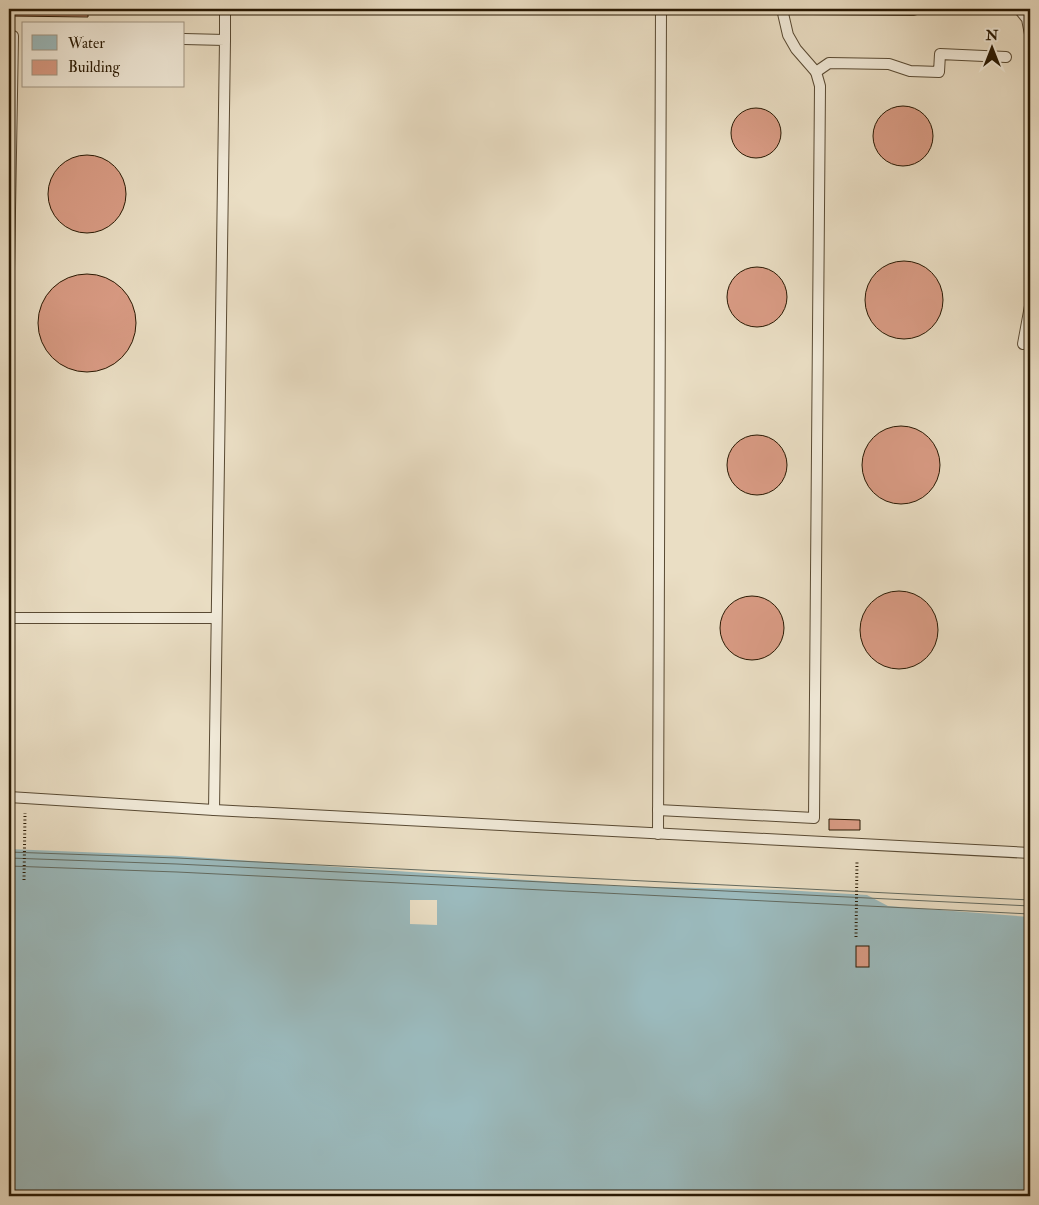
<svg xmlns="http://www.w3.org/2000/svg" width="1039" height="1205" viewBox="0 0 1039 1205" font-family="'IM FELL Double Pica',serif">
  <rect width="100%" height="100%" fill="#eadec4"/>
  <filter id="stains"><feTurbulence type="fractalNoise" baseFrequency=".004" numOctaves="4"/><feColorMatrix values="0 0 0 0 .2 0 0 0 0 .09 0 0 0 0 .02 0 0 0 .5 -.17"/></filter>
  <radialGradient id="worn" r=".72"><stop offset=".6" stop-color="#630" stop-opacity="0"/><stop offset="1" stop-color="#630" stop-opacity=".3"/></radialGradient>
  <path fill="#9bbabd" stroke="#6d7a73" d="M9 847 1030 895V1196H9Z"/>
  <g fill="#eadec4">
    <path d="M9 845 177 850 1030 893V917L888 906 867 895 784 890 614 886 179 856 9 849Z"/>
    <path d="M410 900H437V925L410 924Z"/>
  </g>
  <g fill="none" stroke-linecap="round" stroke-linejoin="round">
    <g stroke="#626a60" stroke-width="1">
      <path d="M9 852 177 858 1030 900"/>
      <path d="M9 858 177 864 1030 906"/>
      <path d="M9 866 177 872 1030 914"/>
    </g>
  </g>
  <g fill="#d99b84" stroke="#291903">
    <path d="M9 9H88V17L9 16Z"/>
    <circle cx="903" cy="136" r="30"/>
    <circle cx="756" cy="133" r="25"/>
    <circle cx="87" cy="194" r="39"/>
    <circle cx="904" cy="300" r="39"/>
    <circle cx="757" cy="297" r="30"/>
    <circle cx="87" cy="323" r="49"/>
    <circle cx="901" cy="465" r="39"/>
    <circle cx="757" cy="465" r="30"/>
    <circle cx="899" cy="630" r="39"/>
    <circle cx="752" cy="628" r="32"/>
    <path d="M829 819 860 820V830H829Z"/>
    <rect x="856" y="946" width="13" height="21"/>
  </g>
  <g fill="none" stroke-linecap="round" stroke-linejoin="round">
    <defs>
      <g id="service">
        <path d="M225 9V40"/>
        <path d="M782 9 788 35 796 49 816 72"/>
        <path d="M811 9 913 10 916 9"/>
        <path d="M1019 9 1027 19 1030 34"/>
        <path d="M184 39 225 40 214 810"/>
        <path d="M9 269 13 36"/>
        <path d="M1023 344 1030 306"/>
        <path d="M9 618H216"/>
        <path d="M9 797 214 810 1030 853"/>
        <path d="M658 810 814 818 820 86 816 72 829 63 889 64 910 71 939 72 940 54 1006 57"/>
        <path d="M658 834 661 9"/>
      </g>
    </defs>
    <use href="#service" stroke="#594a33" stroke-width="12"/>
    <g stroke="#291903" stroke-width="3" stroke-dasharray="1 2.5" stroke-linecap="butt">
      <path d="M24 880 25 813"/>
      <path d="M856 937 857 860"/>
    </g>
    <use href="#service" stroke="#f1ead9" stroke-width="10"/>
  </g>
  <rect width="1039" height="1205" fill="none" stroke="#eadec4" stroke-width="30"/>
  <rect x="10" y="10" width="1019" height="1185" fill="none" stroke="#291903" stroke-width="2.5"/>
  <rect x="15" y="15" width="1009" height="1175" fill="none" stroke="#291903"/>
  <rect x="22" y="22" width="162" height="65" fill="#f1ead9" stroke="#a19683"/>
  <rect x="32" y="35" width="25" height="15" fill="#9bbabd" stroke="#a19683"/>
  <text x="68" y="48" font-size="15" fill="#291903">Water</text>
  <rect x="32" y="60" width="25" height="15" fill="#d99b84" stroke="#a19683"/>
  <text x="68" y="72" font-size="15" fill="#291903">Building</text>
  <g transform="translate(992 48)" stroke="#f1ead9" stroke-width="4" paint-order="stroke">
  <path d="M0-4L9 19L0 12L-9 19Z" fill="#291903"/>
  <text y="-8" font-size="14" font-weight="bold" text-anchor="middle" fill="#291903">N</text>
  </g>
  <rect width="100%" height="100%" filter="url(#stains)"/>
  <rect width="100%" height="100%" fill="url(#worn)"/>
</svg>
